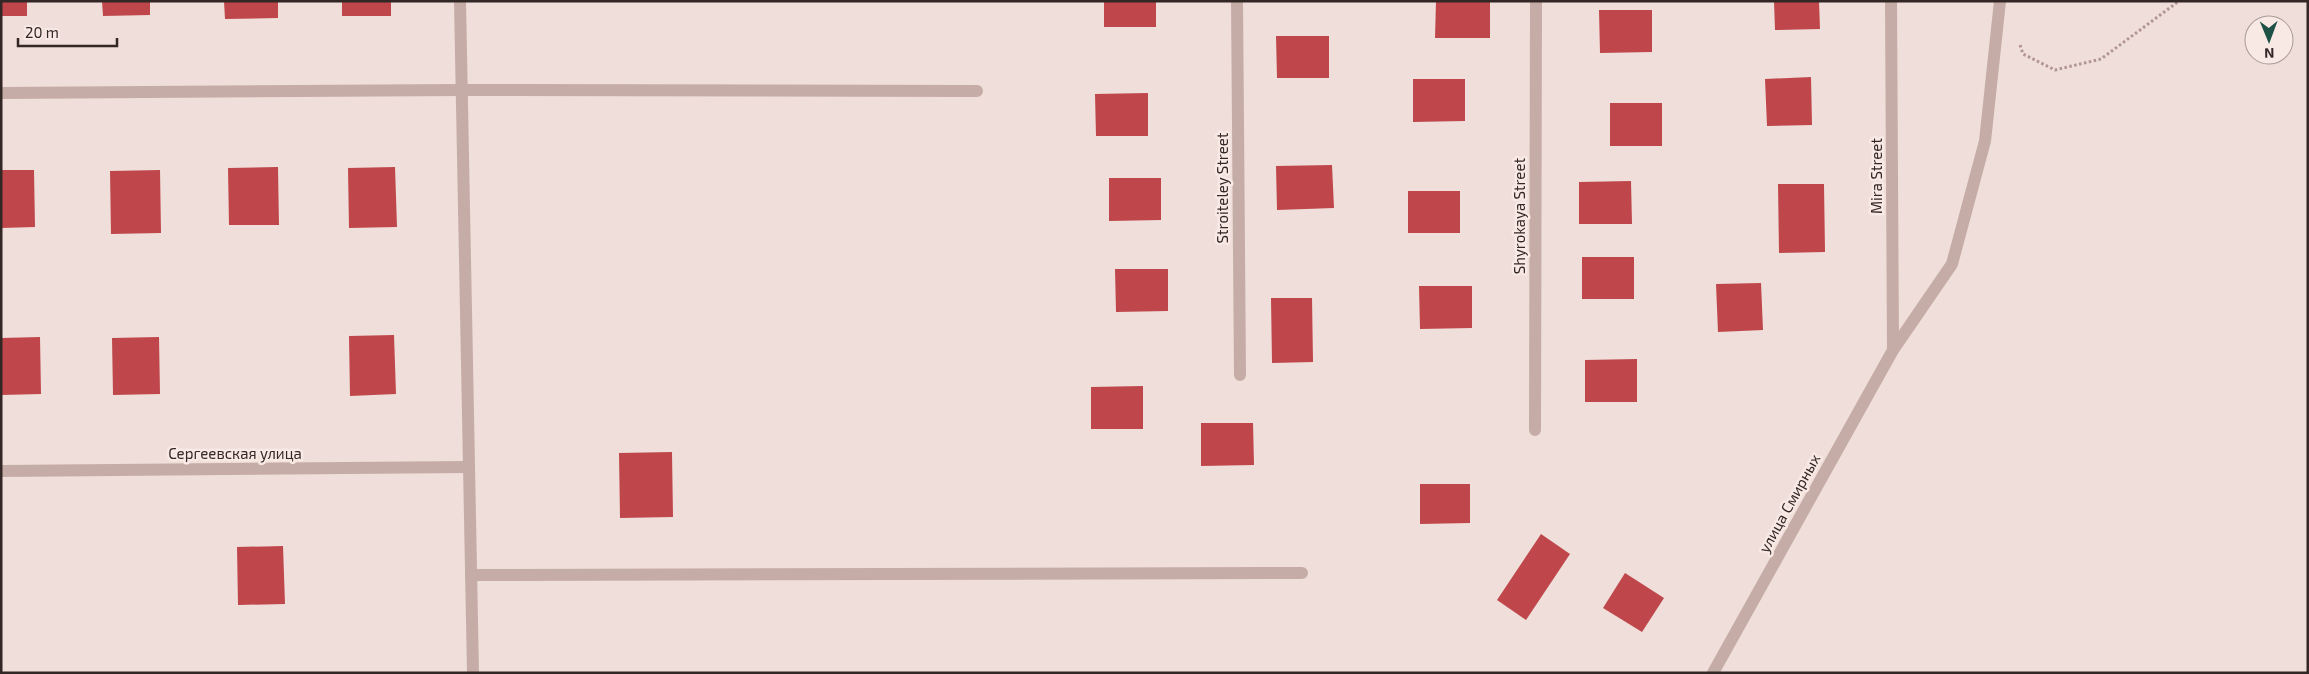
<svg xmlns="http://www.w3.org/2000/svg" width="2309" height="674" viewBox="0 0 2309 674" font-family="'Exo 2',sans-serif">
  <rect width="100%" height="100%" fill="#efded9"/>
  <g fill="#bf474b">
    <rect x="1" y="1" width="26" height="15"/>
    <path d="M102 1H150V15L103 16Z"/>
    <path d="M224 1H278V18L225 19Z"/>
    <rect x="342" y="1" width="49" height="15"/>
    <rect x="1104" y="1" width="52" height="26"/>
    <path d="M1436 1H1490V38H1435Z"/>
    <path d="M1774 1H1819L1820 29 1775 30Z"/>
    <path d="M1599 10H1652V52L1600 53Z"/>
    <path d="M1276 36H1329V78H1277Z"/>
    <path d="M1811 77 1812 125 1767 126 1765 79Z"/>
    <path d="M1413 79H1465V121L1413 122Z"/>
    <path d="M1148 93V136H1096L1095 94Z"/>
    <rect x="1610" y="103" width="52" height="43"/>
    <path d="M1332 165 1334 208 1277 210 1276 166Z"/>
    <path d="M278 167 279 225H229L228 168Z"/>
    <path d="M395 167 397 227 349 228 348 168Z"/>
    <path d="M1 170H34L35 227 1 228Z"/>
    <path d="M160 170 161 233 111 234 110 171Z"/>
    <path d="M1109 178H1161V220L1109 221Z"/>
    <path d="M1631 181 1632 224H1579V182Z"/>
    <path d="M1778 184H1824L1825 252 1779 253Z"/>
    <rect x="1408" y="191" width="52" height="42"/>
    <rect x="1582" y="257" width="52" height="42"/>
    <path d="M1115 269H1168V311L1116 312Z"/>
    <path d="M1761 283 1763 330 1718 332 1716 284Z"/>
    <path d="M1419 286H1472V328L1420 329Z"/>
    <path d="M1271 298H1312L1313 362 1272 363Z"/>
    <path d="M394 335 396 394 350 396 349 336Z"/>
    <path d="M40 337 41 394 1 395V338Z"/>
    <path d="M159 337 160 394 113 395 112 338Z"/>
    <path d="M1637 359V402H1585V360Z"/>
    <path d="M1143 386V429H1091V387Z"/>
    <path d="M1201 423H1253L1254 465 1201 466Z"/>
    <path d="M672 452 673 517 620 518 619 453Z"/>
    <path d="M1420 484H1470V523L1420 524Z"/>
    <path d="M1541 534 1570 554 1526 620 1497 600Z"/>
    <path d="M283 546 285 604 238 605 237 547Z"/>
    <path d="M1625 573 1664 598 1642 632 1603 608Z"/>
  </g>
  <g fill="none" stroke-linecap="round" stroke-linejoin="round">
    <path stroke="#b29590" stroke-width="3" stroke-dasharray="2.5 2.5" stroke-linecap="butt" d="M2020 45 2023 54 2055 70 2101 59 2179 1"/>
    <path stroke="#c6aca6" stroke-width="12" d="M1893 350 1952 264 1985 141 2000 1"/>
    <g stroke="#c6aca6" stroke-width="12">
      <path d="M460 1 473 673"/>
      <path d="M1237 1 1240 375"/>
      <path d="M1 93 461 90 977 91"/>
      <path d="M1535 430 1536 1"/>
      <path d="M1 471 469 467"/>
      <path d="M471 575 1302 573"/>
      <path d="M1713 673 1893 350 1891 1"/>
    </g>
  </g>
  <g text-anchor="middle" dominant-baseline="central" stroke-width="5" stroke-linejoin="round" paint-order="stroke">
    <g font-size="15" fill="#332726" stroke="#f8e9e4">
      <text transform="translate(1876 176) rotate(-90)">Mira Street</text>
      <text transform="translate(1222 188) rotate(-90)">Stroiteley Street</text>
      <text transform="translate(1519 216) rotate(-90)">Shyrokaya Street</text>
      <text x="235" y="453">Сергеевская улица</text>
      <text transform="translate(1789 503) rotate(-61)">улица Смирных</text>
    </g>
  </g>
  <rect width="2309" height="674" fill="none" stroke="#332726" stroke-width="5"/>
  <g transform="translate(2269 40) rotate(179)"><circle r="24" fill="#f8e9e4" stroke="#a99b98"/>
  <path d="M0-4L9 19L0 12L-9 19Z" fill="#1e5247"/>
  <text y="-8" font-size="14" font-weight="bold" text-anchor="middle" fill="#332726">N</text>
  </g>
  <path d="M18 38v8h99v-8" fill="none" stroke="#332726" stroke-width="2.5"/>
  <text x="25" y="38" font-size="15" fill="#332726" stroke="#f8e9e4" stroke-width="4" paint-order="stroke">20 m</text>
</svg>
